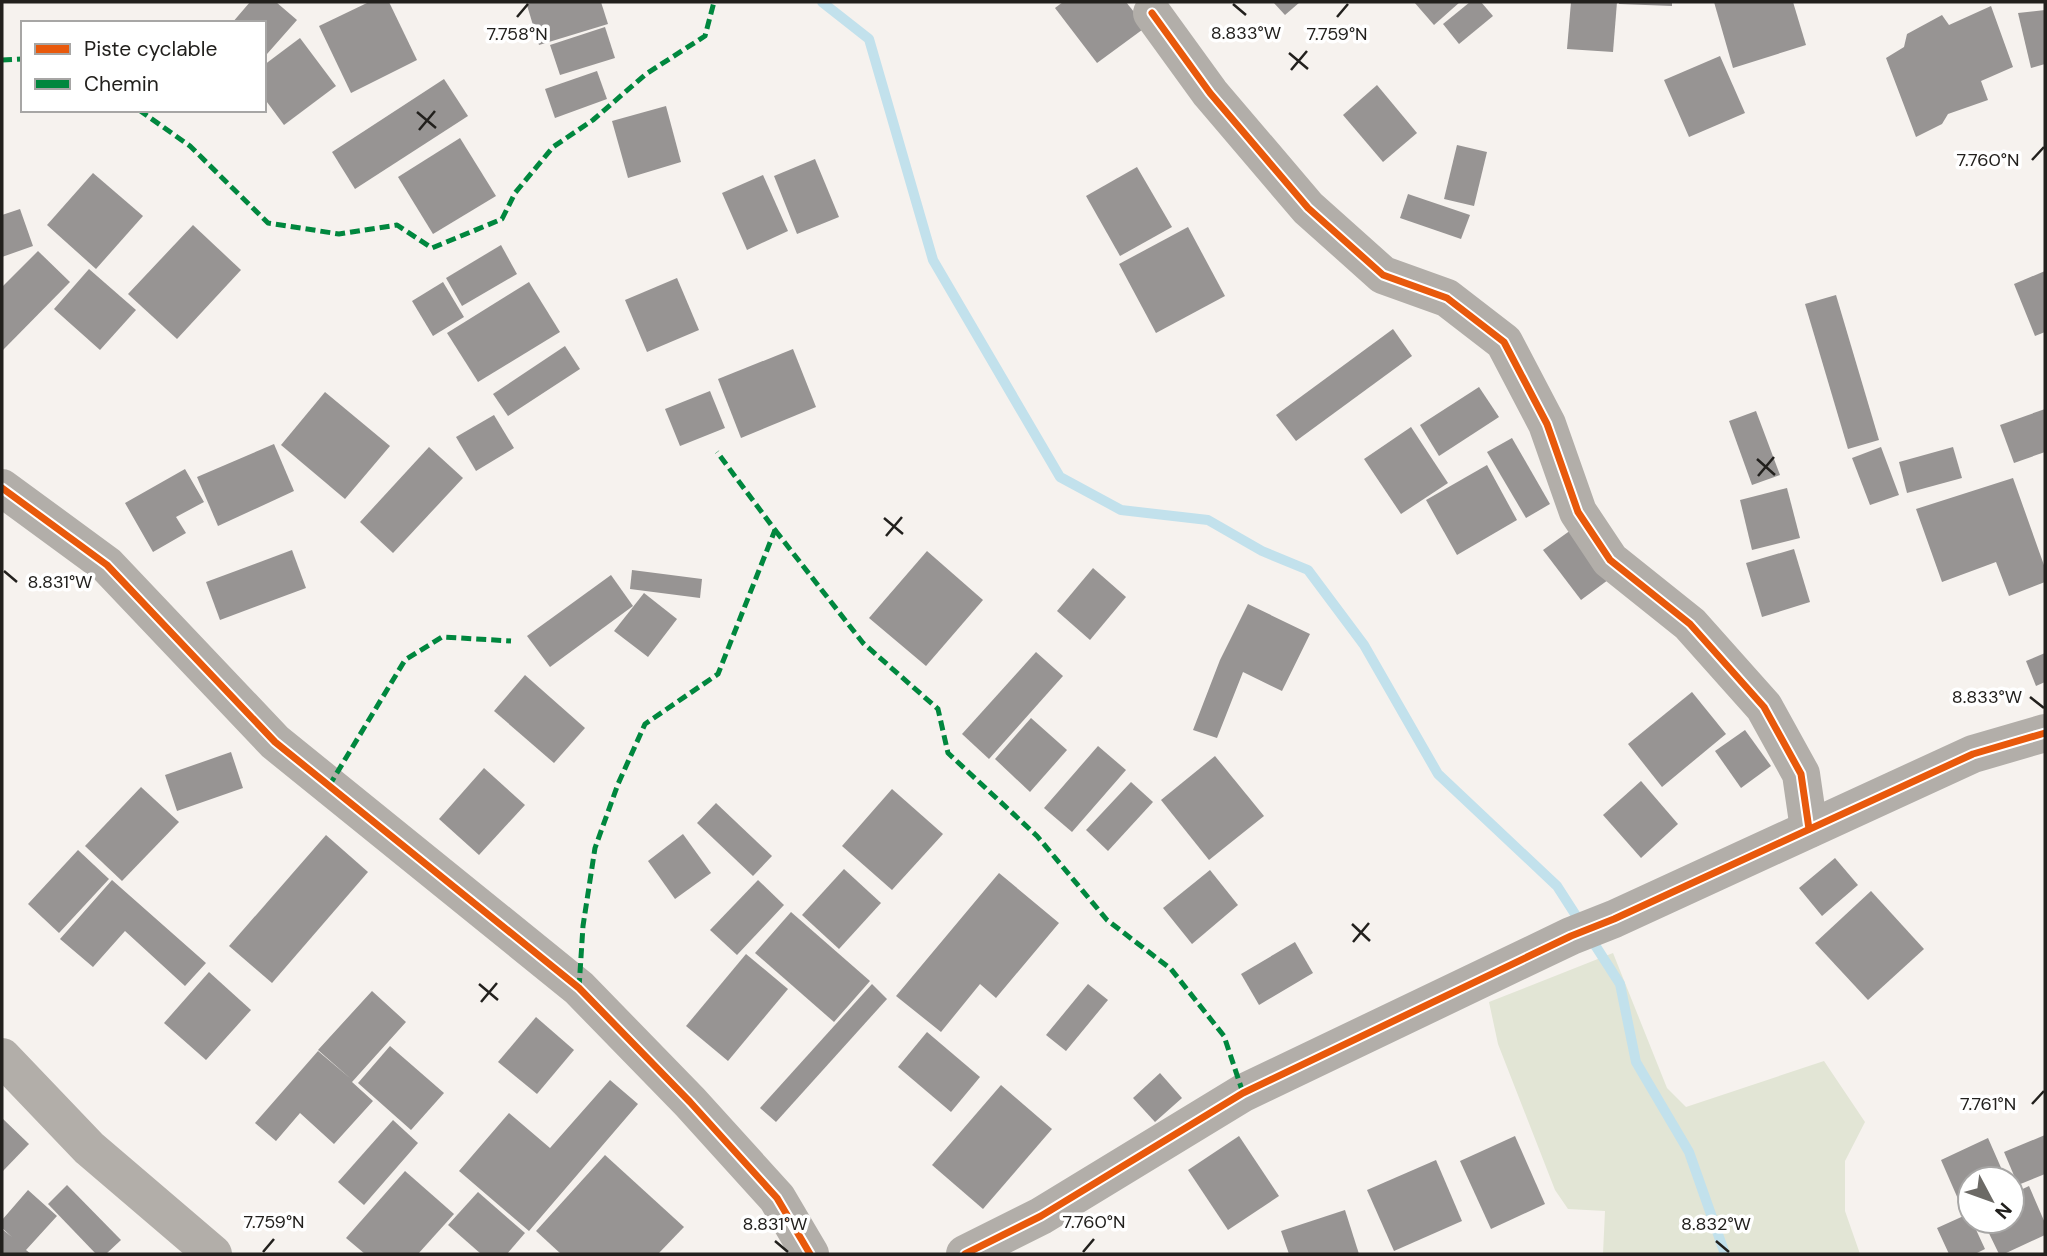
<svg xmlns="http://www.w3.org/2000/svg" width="2047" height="1256" viewBox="0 0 2047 1256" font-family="'DM Sans',sans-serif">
  <rect width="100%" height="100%" fill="#f6f2ee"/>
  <path fill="#e2e5d5" d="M1613 953 1667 1088 1686 1107 1824 1061 1865 1122 1845 1161V1211L1860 1254H1603L1605 1211 1568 1209 1555 1190 1498 1044 1489 1002Z"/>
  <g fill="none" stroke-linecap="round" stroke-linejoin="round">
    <path stroke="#c2e1ec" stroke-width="10" d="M822 2 869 39 933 260 1060 477 1121 510 1208 520 1262 551 1308 570 1364 645 1438 774 1557 886 1620 984 1636 1062 1689 1152 1725 1254"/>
  </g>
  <g fill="#979493">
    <path d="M250 2H276L297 20 267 54 264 51V23H232Z"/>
    <path d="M369 2H389L417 60 351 93 319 26Z"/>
    <path d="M526 2H601L608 24 539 45Z"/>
    <path d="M1063 2H1126L1146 27 1097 63 1055 8Z"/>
    <path d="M1273 2H1300L1285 15Z"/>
    <path d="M1414 2H1460L1434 25Z"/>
    <path d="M1470 2H1481L1493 16 1459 44 1443 24Z"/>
    <path d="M1571 2H1617L1613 52 1567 49Z"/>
    <path d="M1619 2H1672V6L1619 4Z"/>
    <path d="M1714 2H1793L1806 45 1733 68Z"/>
    <path d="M1991 6 2013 67 1981 81 1988 100 1948 114 1942 124 1916 137 1886 58 1904 47 1907 34 1942 15 1949 25Z"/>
    <path d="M2045 10V64L2031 68 2018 13Z"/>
    <path d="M605 27 615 58 560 75 550 45Z"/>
    <path d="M300 38 336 86 284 125 264 98V65Z"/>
    <path d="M1720 56 1745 113 1689 137 1664 80Z"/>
    <path d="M597 71 607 99 555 118 545 89Z"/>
    <path d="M444 79 468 116 355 189 332 152Z"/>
    <path d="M1377 85 1417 133 1383 162 1343 115Z"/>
    <path d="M666 106 681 162 628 178 612 121Z"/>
    <path d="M460 138 496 196 433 234 398 177Z"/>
    <path d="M1457 145 1487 152 1474 206 1444 199Z"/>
    <path d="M815 159 839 217 797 234 774 176Z"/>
    <path d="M1137 167 1172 227 1120 256 1086 196Z"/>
    <path d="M93 173 143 216 96 269 47 225Z"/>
    <path d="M763 175 788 231 747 250 722 193Z"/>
    <path d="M1408 194 1470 215 1461 239 1400 218Z"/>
    <path d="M20 209 33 246 2 257V215Z"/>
    <path d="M193 225 241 270 177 339 128 294Z"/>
    <path d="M1188 227 1225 296 1156 333 1119 264Z"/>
    <path d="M501 245 517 274 462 306 446 278Z"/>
    <path d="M38 251 70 282 2 351V287Z"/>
    <path d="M89 269 136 310 100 350 54 309Z"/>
    <path d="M2045 271V332L2035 336 2014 284Z"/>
    <path d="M677 278 699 330 647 352 625 300Z"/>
    <path d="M443 282 464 317 433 336 412 301Z"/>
    <path d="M529 282 560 332 478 382 447 333Z"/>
    <path d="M1836 295 1879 440 1848 449 1805 304Z"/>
    <path d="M1393 329 1412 356 1296 441 1276 415Z"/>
    <path d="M565 346 580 369 508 416 493 394Z"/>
    <path d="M793 349 816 407 741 438 718 379Z"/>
    <path d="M1479 387 1499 417 1439 456 1420 425Z"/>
    <path d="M710 391 725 428 680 446 665 409Z"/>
    <path d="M325 392 390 446 345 499 281 445Z"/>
    <path d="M2045 409V452L2014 463 2000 425Z"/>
    <path d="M1756 411 1780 475 1752 485 1729 421Z"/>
    <path d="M494 415 514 448 476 471 456 437Z"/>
    <path d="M1411 427 1448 483 1401 514 1364 459Z"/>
    <path d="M1512 438 1550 504 1526 518 1487 452Z"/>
    <path d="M274 444 294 491 218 526 197 477Z"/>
    <path d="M429 447 463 478 393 553 360 522Z"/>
    <path d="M1881 447 1899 495 1870 505 1852 458Z"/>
    <path d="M1953 447 1962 478 1907 493 1899 462Z"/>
    <path d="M1487 465 1517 520 1457 555 1426 500Z"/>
    <path d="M185 469 204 502 176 517 186 533 153 552 125 503Z"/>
    <path d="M2013 478 2045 568V582L2009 596 1996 562 1942 582 1916 509Z"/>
    <path d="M1787 488 1800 538 1752 550 1740 500Z"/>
    <path d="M1571 530 1608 580 1581 600 1543 550Z"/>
    <path d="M1794 549 1810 602 1762 617 1746 563Z"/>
    <path d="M292 550 306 588 220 620 206 582Z"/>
    <path d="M927 551 983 600 926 666 869 618Z"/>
    <path d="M1093 568 1126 597 1090 640 1057 611Z"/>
    <path d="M632 570 702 579 700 598 630 589Z"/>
    <path d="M611 575 633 606 550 667 527 636Z"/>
    <path d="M644 593 677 619 648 657 614 631Z"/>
    <path d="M1248 604 1310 634 1282 691 1243 672 1217 738 1193 730 1220 660Z"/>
    <path d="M1036 652 1063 676 989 759 962 734Z"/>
    <path d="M2045 653V682L2036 686 2026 661Z"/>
    <path d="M525 675 585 728 554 763 494 711Z"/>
    <path d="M1692 692 1726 734 1662 787 1628 744Z"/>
    <path d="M1031 718 1067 750 1030 792 995 759Z"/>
    <path d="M1745 730 1771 766 1741 788 1715 751Z"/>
    <path d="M1098 746 1126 770 1072 832 1044 808Z"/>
    <path d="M231 752 243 788 177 811 165 775Z"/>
    <path d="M1215 756 1264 816 1209 860 1161 800Z"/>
    <path d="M484 768 525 805 479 855 439 819Z"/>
    <path d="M1641 781 1678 824 1641 858 1603 815Z"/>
    <path d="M1131 782 1153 802 1108 851 1086 830Z"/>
    <path d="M141 787 179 822 122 881 85 846Z"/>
    <path d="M892 789 943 834 892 890 842 846Z"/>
    <path d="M716 803 772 856 753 876 697 823Z"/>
    <path d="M683 834 711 873 675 899 648 861Z"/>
    <path d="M326 835 368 872 272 983 229 946Z"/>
    <path d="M78 850 109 879 59 933 28 904Z"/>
    <path d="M1835 858 1858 885 1822 916 1799 888Z"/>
    <path d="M844 869 881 903 839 949 802 915Z"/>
    <path d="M1210 870 1238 905 1192 944 1163 908Z"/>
    <path d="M999 873 1059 923 996 998 980 984 941 1032 896 996Z"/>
    <path d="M112 880 206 963 185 986 125 931 93 967 60 939Z"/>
    <path d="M758 880 784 905 737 955 710 930Z"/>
    <path d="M1871 891 1924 949 1868 1000 1815 943Z"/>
    <path d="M791 912 870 981 834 1022 755 953Z"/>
    <path d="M1295 942 1313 973 1259 1005 1241 974Z"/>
    <path d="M746 954 788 989 728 1061 686 1026Z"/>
    <path d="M209 972 251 1010 206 1060 164 1023Z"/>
    <path d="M872 984 887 999 776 1122 760 1108Z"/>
    <path d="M1088 984 1108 1000 1066 1051 1046 1035Z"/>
    <path d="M372 991 406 1022 352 1082 373 1101 334 1144 300 1113 276 1141 255 1123 318 1051 351 1079 318 1050Z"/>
    <path d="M536 1017 574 1050 537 1094 498 1062Z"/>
    <path d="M927 1032 980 1077 951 1112 898 1067Z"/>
    <path d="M390 1046 444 1093 411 1130 358 1083Z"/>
    <path d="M1160 1073 1182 1098 1155 1122 1133 1098Z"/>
    <path d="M610 1080 638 1104 529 1231 459 1171 509 1113 550 1148Z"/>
    <path d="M1001 1085 1052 1129 983 1209 932 1165Z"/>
    <path d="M2 1118 29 1144 2 1172Z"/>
    <path d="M393 1120 418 1143 364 1205 338 1182Z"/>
    <path d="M2045 1135V1174L2018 1185 2004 1152Z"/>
    <path d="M1239 1136 1279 1196 1228 1230 1188 1170Z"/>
    <path d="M1515 1136 1545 1204 1491 1229 1460 1161Z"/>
    <path d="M1988 1138 2006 1179H1970V1205L1962 1208 1941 1160Z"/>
    <path d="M605 1155 684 1227 658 1254H561L536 1231Z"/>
    <path d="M1436 1160 1462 1221 1394 1251 1367 1190Z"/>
    <path d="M405 1171 454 1214 418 1254H365L346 1238Z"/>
    <path d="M67 1185 121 1240 106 1254H96L48 1204Z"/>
    <path d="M2029 1186 2045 1223V1235L2004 1254H1999L1983 1221H2012V1194Z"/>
    <path d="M28 1190 57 1216 26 1250 31 1254H2V1229L12 1237 2 1228V1220Z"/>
    <path d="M478 1192 525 1233 507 1254H481L448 1225Z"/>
    <path d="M1345 1210 1359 1254H1289L1281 1231Z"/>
    <path d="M1968 1214 1970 1221H1972L1985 1249 1975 1254H1949L1937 1228Z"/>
  </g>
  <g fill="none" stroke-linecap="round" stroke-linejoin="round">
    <g stroke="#b2aea9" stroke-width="38">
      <path d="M1152 13 1210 93 1308 208 1383 275 1447 298 1504 342 1547 424 1578 512 1610 560 1690 624 1764 707 1801 774 1809 829"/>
      <path d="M2 488 107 565 275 742 579 988 690 1102 777 1198 810 1254"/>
      <path d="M2 1057 89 1148 213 1254"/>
      <path d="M965 1254 1041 1216 1243 1093 1571 936 1614 919 1973 754 2045 733"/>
    </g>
    <g stroke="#00873e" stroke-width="5" stroke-dasharray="10 5" stroke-linecap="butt">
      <path d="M2 60 23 59"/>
      <path d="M139 110 190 146 268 223 339 234 397 225 432 248 502 219 515 193 553 147 593 120 646 74 705 36 714 2"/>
      <path d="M775 530 863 643 938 709 948 753 1037 836 1107 920 1171 969 1224 1036 1243 1093"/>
      <path d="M329 786 405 660 442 637 511 641"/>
      <path d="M579 988 583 926 595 848 618 784 645 724 718 674 775 530 717 452"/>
    </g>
    <defs>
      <g id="cycleway">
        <path d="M1152 13 1210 93 1308 208 1383 275 1447 298 1504 342 1547 424 1578 512 1610 560 1690 624 1764 707 1801 774 1809 829"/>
        <path d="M2 488 107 565 275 742 579 988 690 1102 777 1198 810 1254"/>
        <path d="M965 1254 1041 1216 1243 1093 1571 936 1614 919 1973 754 2045 733"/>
      </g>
    </defs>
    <use href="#cycleway" stroke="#fff" stroke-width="11"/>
    <use href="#cycleway" stroke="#e8590c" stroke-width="7"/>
  </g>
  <path fill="none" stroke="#22201d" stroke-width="2.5" d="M1233 4 1246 15M517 17 528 4M1337 17 1348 4M1289 53 1308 69M1291 70 1307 51M417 112 436 128M419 130 435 111M2032 160 2044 147M1757 459 1775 475M1758 476 1774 457M884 518 903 534M886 536 902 517M4 571 17 582M2030 697 2044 708M1352 924 1370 941M1353 942 1369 923M479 984 498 1000M481 1002 497 983M2032 1104 2044 1091M775 1241 788 1252M1716 1241 1729 1252M263 1252 274 1239M1083 1252 1094 1239"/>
  <g font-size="18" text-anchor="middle" fill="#22201d" stroke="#fff" stroke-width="7" stroke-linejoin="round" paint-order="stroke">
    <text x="1246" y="39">8.833°W</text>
    <text x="517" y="40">7.758°N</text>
    <text x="1337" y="40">7.759°N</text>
    <text x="1988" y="166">7.760°N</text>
    <text x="60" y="588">8.831°W</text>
    <text x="1987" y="703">8.833°W</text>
    <text x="1988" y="1110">7.761°N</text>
    <text x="274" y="1228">7.759°N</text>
    <text x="1094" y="1228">7.760°N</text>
    <text x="775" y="1230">8.831°W</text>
    <text x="1716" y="1230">8.832°W</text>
  </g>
  <rect width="2047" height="1256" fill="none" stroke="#22201d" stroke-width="7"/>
  <rect x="21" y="21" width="245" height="91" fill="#ffffff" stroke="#a7a6a5" stroke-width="2"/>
  <rect x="35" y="44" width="35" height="10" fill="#e8590c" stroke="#a7a6a5" stroke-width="2"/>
  <text x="84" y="56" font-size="21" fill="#22201d">Piste cyclable</text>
  <rect x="35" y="79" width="35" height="10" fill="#00873e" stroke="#a7a6a5" stroke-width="2"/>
  <text x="84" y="91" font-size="21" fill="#22201d">Chemin</text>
  <g transform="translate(1991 1200) rotate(131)"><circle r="33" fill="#ffffff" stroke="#a7a6a5" stroke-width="2"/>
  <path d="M0-5L12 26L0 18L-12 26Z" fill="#6c6a66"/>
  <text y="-10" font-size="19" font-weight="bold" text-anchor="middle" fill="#22201d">N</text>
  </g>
</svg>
